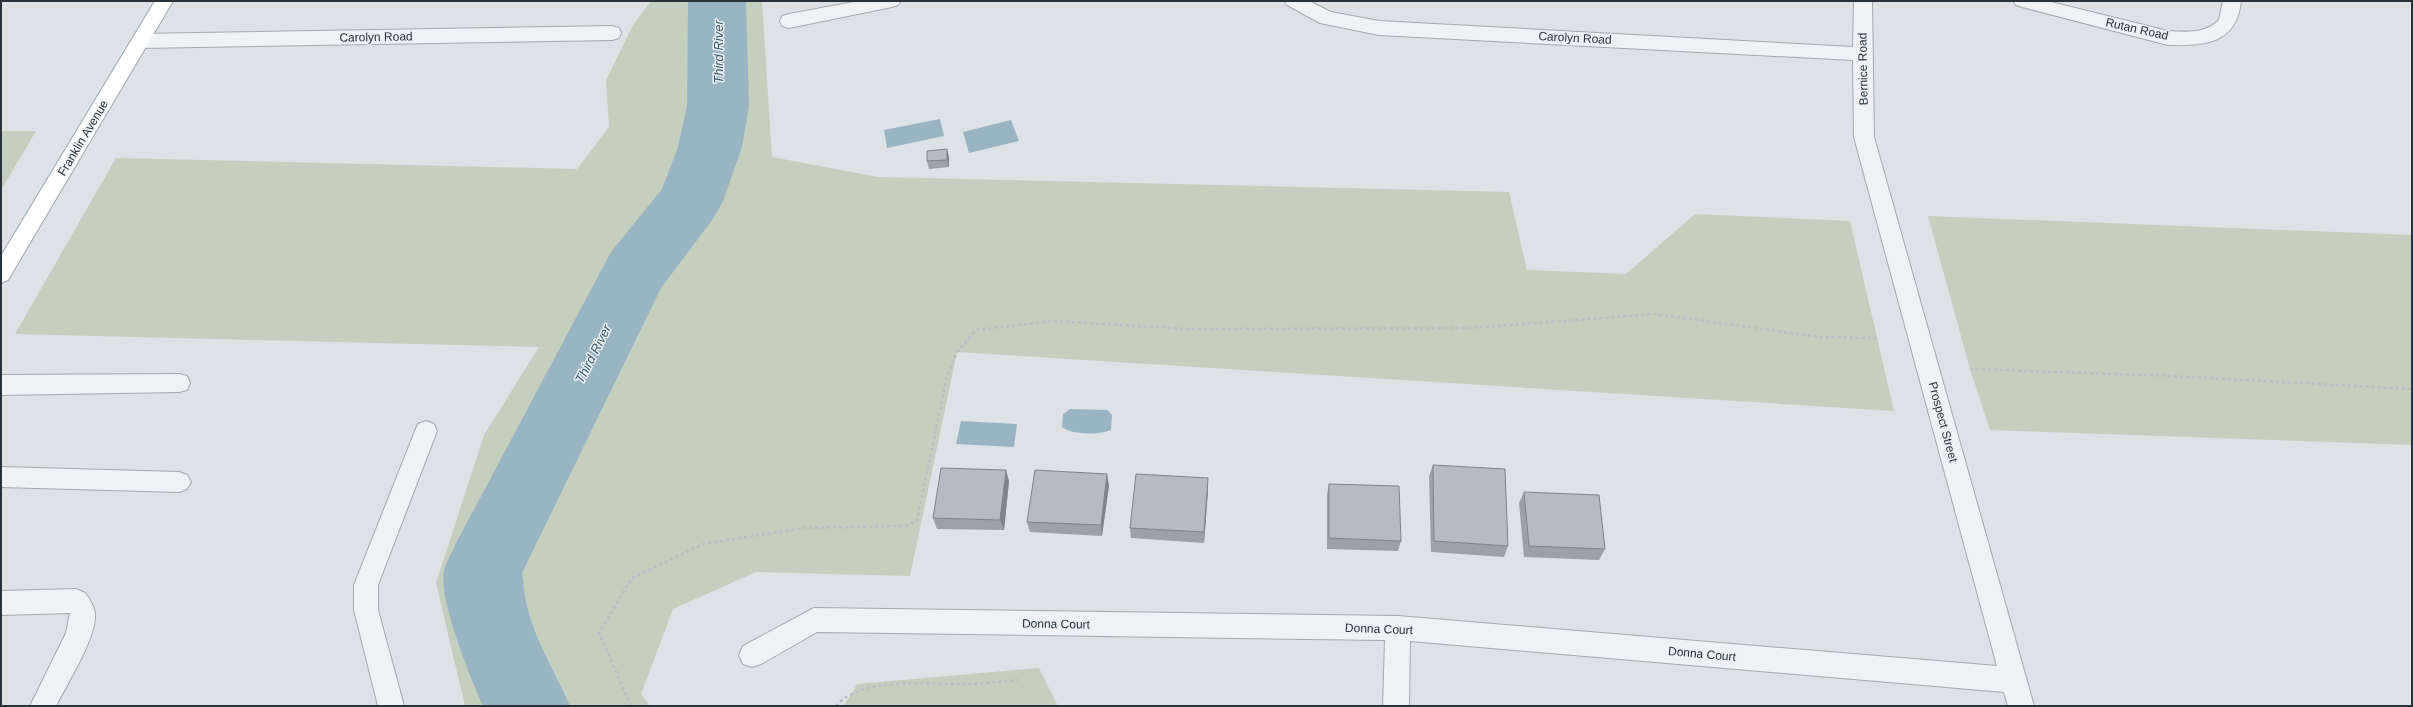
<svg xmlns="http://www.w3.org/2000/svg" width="2413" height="707" viewBox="0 0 2413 707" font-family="Helvetica,sans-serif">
  <rect width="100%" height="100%" fill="#dce2e6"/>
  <g fill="#c5cfbe">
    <path d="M651 1H762L772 157 878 177 1509 192 1527 270 1626 274 1695 214 1850 221 1894 411 957 352 910 576 756 572 673 609 641 694 650 706H465L436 583 484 435 539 347 15 334 116 158 577 169 609 127 606 80 633 25Z"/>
    <path d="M1 131H36L1 190Z"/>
    <path d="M1928 216 2412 235V445L1990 430 1970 369Z"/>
    <path d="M1039 668 1058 706H844L857 684Z"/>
  </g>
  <g fill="#99b5c4">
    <path d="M940 119 944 136 887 148 884 130Z"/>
    <path d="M1011 120 1019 141 969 153 963 132Z"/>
    <path d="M1070 409 1107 410 1112 415 1111 430C1099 435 1072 435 1062 427L1063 414Z"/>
    <path d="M961 421 1017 424 1014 447 956 444Z"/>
  </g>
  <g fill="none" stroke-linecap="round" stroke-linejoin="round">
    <path fill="#99b5c4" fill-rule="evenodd" d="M688 1H746L749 106 742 147 723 201 713 219 661 288 522 573C524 584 524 596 527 606 535 641 556 673 570 706H483C471 679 438 599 444 571 446 562 452 553 455 545L611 252 662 189 678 147 687 106Z"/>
    <defs>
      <g id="minor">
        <path d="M859 1H901L898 5 892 7 789 28 782 26 780 21 782 16 789 14Z"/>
        <path d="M1284 1H1309L1331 12 1379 21 1853 47 1854 1H1872L1874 137 2034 706H2008L2004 692 1410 641 1409 706H1383L1385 640 817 632 761 664 752 667 743 664 739 655 743 646 814 608 1398 616 1997 666 1854 137 1853 60 1379 35 1320 23 1287 5Z"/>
        <path d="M2013 1H2047L2168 31C2186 32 2205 34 2219 20L2223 1H2241C2237 44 2204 46 2168 45L2022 7 2016 5Z"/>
        <path d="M612 26 619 28 621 33 619 38 612 40 141 48 134 46 132 41 134 36 141 34Z"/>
        <path d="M179 374 187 376 190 383 187 390 179 392 1 395V375Z"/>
        <path d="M426 421 434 424 437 431 378 585V610L404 706H378L354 610V585L415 431 418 424Z"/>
        <path d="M1 467 179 472 187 475 191 482 187 489 179 492 1 487Z"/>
        <path d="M76 589 85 593C90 599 96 610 95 618 94 641 67 684 56 706H30L66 633 70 613 1 615V591Z"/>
      </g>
      <path id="major" d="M155 1H173L8 280 1 283V256Z"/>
    </defs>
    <use href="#minor" stroke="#a2aaaf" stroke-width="2"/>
    <use href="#major" stroke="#9ca8b1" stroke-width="2"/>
    <g stroke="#bbc0c4" stroke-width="2.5" stroke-dasharray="3 3" stroke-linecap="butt">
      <path d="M1970 369 2171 376 2412 389"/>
      <path d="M631 706 599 633 632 578 703 544 804 528 906 526 917 520 947 377 957 352 976 330 1052 321 1190 329 1470 328 1655 314 1820 337 1878 338"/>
      <path d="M836 706C863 675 928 685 966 684 983 684 1001 681 1018 680"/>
    </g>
    <use href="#minor" fill="#eff2f4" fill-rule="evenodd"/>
    <use href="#major" fill="#fff" fill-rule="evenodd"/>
  </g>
  <g fill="#9ba2a7">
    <path d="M949 157V167L929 169 927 161Z"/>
    <path d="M1433 465 1508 546 1504 557 1431 552 1429 476Z"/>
    <path d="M1009 481 1004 530 937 529 933 518Z"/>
    <path d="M1329 484 1401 541 1398 551 1327 549V495Z"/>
    <path d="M1109 485 1102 536 1030 532 1027 522Z"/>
    <path d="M1208 490 1204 543 1131 538 1130 528Z"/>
    <path d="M1524 492 1605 549 1599 560 1524 557 1519 503Z"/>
  </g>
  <g fill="#7e8488">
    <path d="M947 149 949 157V167L947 160Z"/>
    <path d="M1006 470 1009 481 1004 530 1000 520Z"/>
    <path d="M1107 474 1109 485 1102 536 1101 525Z"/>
    <path d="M1208 478V490L1204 543V532Z"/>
  </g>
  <g fill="#b4bcc2" stroke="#7e8488">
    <path d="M947 149V160L927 161V151Z"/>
    <path d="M1433 465 1505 469 1508 546 1434 541Z"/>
    <path d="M941 468 1006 470 1000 520 933 518Z"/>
    <path d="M1035 470 1107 474 1101 525 1027 522Z"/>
    <path d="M1136 474 1208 478 1204 532 1130 528Z"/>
    <path d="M1329 484 1399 486 1401 541 1329 538Z"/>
    <path d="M1524 492 1599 495 1605 549 1529 546Z"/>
  </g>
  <g text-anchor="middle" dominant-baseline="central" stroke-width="3" stroke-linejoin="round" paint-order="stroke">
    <g font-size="12" fill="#27323b" stroke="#ebf0f3">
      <text transform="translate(2137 29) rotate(13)">Rutan Road</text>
      <text transform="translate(376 37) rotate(-1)">Carolyn Road</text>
      <text transform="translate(1575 38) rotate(3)">Carolyn Road</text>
      <text transform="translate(1863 69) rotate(-91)">Bernice Road</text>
      <text transform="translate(83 138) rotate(-59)">Franklin Avenue</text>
      <text transform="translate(1943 422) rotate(75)">Prospect Street</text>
      <text transform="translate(1056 624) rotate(1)">Donna Court</text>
      <text transform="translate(1379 629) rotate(2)">Donna Court</text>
      <text transform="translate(1702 654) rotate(5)">Donna Court</text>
    </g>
    <g font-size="13" font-style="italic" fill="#33576c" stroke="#ebf0f3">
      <text transform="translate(718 52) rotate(-90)">Third River</text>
      <text transform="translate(593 354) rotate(-63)">Third River</text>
    </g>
  </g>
  <rect width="2413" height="707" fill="none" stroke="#27323b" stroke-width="4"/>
</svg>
